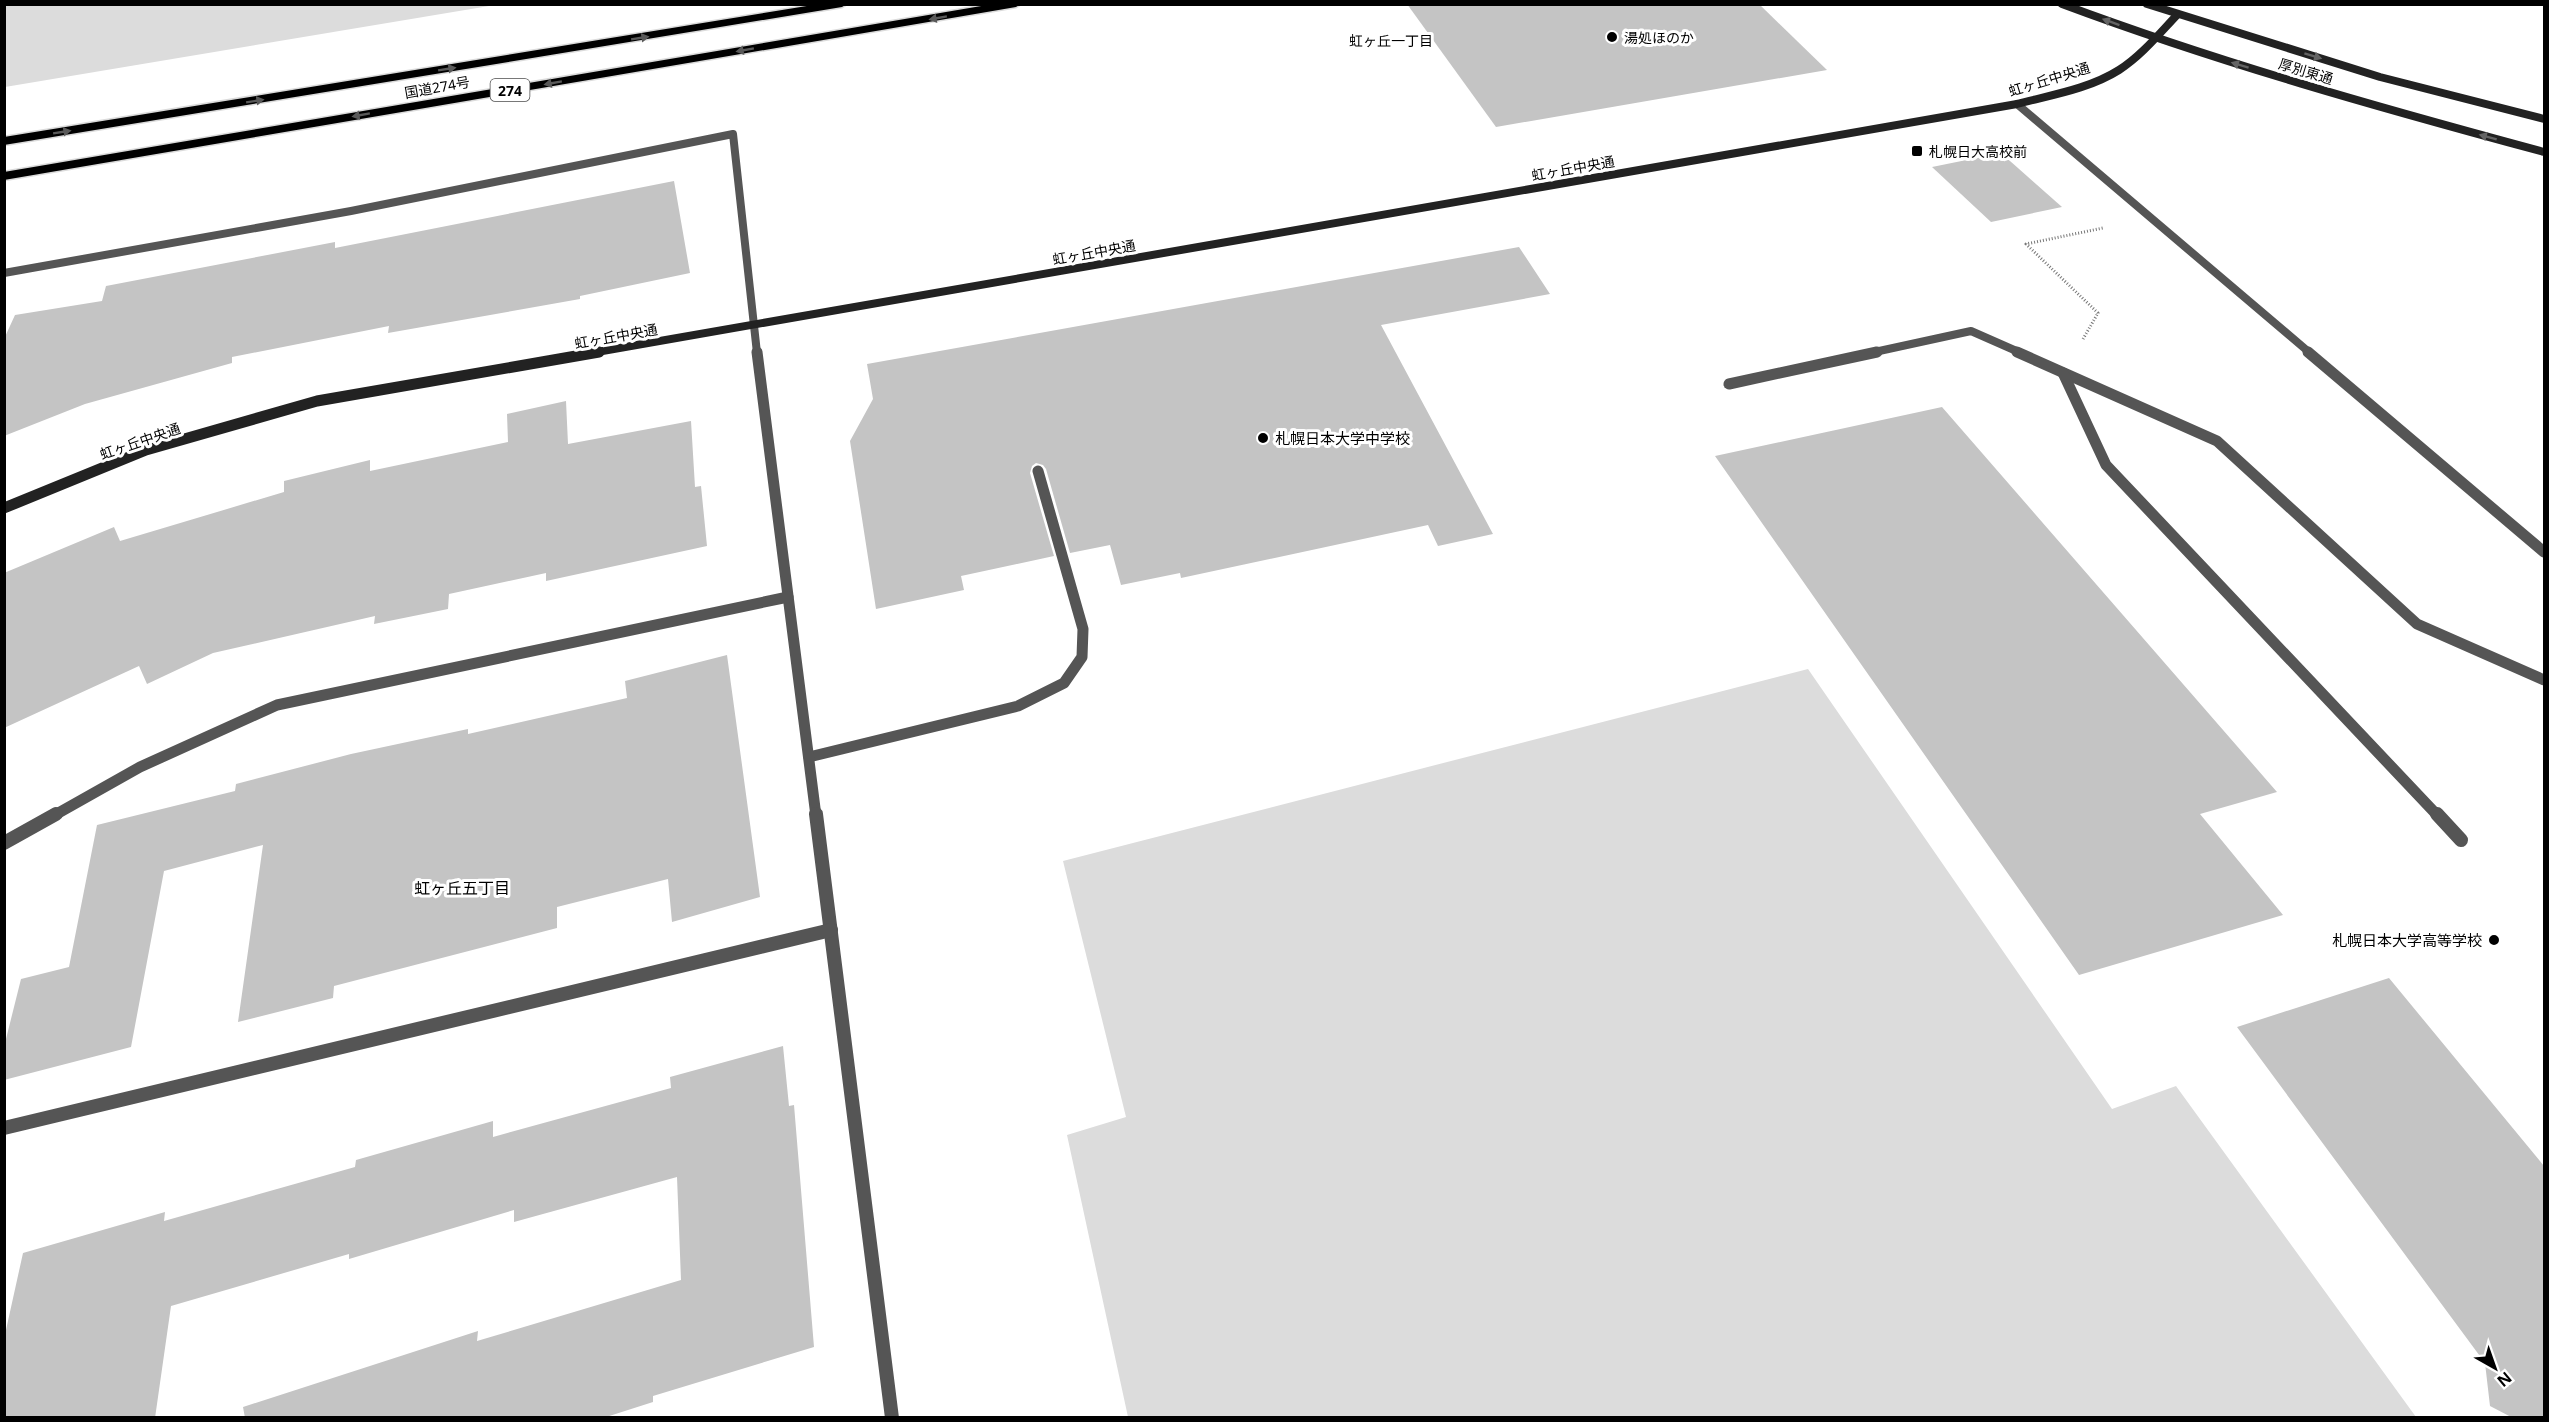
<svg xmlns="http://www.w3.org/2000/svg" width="2549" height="1422" viewBox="0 0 2549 1422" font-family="'Noto Sans','Noto Sans JP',sans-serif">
  <rect width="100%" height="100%" fill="#fff"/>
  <g fill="#dcdcdc">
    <path d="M5 4H495V5L5 87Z"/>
    <path d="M1808 669 2112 1109 2176 1086 2416 1417H1128L1067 1135 1126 1117 1063 861Z"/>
  </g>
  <g fill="#c4c4c4">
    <path d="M1407 4H1759L1827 70 1496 127Z"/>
    <path d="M2001 153 2062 207 1991 222 1932 167Z"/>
    <path d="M674 181 690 273 580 296V299L388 333 389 326 232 357V363L85 404 4 436V339L15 315 102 301 106 286 335 242V248Z"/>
    <path d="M1519 247 1550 294 1381 325 1493 534 1438 546 1428 525 1181 578 1180 573 1121 585 1110 545 1070 553 1046 469 1043 465 1036 463 1032 466 1030 473 1054 556 961 576 964 590 876 609 850 441 873 399 867 364Z"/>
    <path d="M566 401 568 444 691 421 695 487 701 486 707 546 546 581V573L449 594 448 609 374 624 375 616 213 653 147 684 139 666 4 728V573L114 527 120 541 284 492V481L370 460V471L508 442 507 414Z"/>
    <path d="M1942 407 2277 792 2200 814 2283 915 2079 975 1715 456Z"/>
    <path d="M727 655 760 897 672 922 668 879 557 907V928L334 986 333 998 238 1022 263 845 164 871 131 1047 4 1080V1047L21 979 69 967 97 825 235 791 236 784 351 754 468 729V734L627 698 625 681Z"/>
    <path d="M2389 978 2544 1166V1418H2513L2490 1406 2485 1363 2237 1027Z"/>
    <path d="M783 1046 789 1106 794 1105 814 1347 653 1396V1402L603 1418H245L243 1407 478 1331 477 1341 681 1280 677 1177 514 1222V1210L349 1259V1254L171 1306 155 1418H4V1339L23 1253 165 1212 164 1221 355 1167 356 1160 493 1121V1137L671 1088 670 1077Z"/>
  </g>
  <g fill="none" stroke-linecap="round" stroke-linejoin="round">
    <defs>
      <g id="highway">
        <path d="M819 4H847L842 7 4 145V137Z"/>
        <path d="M993 4H1021L1016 7 4 180V172Z"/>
      </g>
    </defs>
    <use href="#highway" stroke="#dbdbdb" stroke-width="3"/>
    <path stroke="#777" stroke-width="3" stroke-dasharray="1 2" stroke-linecap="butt" d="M2083 339 2098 313 2026 244 2103 228"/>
    <g stroke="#555" stroke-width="8">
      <path d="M2017 104 2310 353"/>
      <path d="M1870 353 1971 331 2021 353"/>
    </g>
    <g stroke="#555" stroke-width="11">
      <path d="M2017 352 2217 441 2417 624 2544 680"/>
      <path d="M2308 352 2544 552"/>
      <path d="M2063 373 2106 465 2438 816"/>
      <path d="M1729 384 1877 352"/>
      <path d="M809 757 1018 706 1064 683 1082 657 1083 629 1038 471"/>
    </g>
    <path stroke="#555" stroke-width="14" d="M2437 814 2461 840"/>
    <path stroke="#555" stroke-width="8" d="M4 273 351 211 733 134 757 353"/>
    <g stroke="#555" stroke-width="11">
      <path d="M757 352 816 816"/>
      <path d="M53 816 140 767 277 705 788 597"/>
    </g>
    <g stroke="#555" stroke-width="14">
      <path d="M816 814 892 1418"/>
      <path d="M4 843 56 814"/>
      <path d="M4 1128 831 930"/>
    </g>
    <g stroke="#222" stroke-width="8">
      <path d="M2062 4C2220 63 2381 108 2544 152"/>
      <path d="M2147 4 2380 77 2544 119"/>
      <path d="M591 353 2017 104C2051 95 2089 89 2119 70 2141 56 2159 34 2177 15"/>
    </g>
    <path stroke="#222" stroke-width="11" d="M4 508 146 450 317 401 599 352"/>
    <use href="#highway" fill="#000" fill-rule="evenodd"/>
  </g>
  <defs><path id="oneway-solid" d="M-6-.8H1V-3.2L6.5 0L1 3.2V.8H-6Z" transform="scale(1.5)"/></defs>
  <g fill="#595959">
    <use href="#oneway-solid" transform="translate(938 18) rotate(170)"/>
    <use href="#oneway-solid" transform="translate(640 38) rotate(-9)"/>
    <use href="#oneway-solid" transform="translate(745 50) rotate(170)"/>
    <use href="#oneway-solid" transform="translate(447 69) rotate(-9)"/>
    <use href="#oneway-solid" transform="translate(553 83) rotate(170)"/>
    <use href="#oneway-solid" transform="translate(255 101) rotate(-9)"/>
    <use href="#oneway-solid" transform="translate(361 115) rotate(170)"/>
    <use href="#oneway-solid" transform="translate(62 132) rotate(-9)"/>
  </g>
  <g fill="#646464">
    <use href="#oneway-solid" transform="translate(2111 22) rotate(-160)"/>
    <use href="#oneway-solid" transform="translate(2313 56) rotate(17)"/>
    <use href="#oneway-solid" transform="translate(2240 65) rotate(-163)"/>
    <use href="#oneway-solid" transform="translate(2488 137) rotate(-165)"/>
  </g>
  <g fill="#000" stroke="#fff" stroke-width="2">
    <circle cx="1612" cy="37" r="6"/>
    <rect x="1911" y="145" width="12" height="12" rx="3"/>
    <circle cx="1263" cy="438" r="6"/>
    <circle cx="2494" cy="940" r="6"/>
  </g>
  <g text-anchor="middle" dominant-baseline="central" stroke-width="6" stroke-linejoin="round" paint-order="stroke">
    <g font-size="14" fill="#000" stroke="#fff" text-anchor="start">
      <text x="1624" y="37">湯処ほのか</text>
      <text x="1929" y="151">札幌日大高校前</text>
    </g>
    <g font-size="14" fill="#000" stroke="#fff">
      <text x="1391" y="40">虹ヶ丘一丁目</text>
    </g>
    <g font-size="14" fill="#000" stroke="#fff">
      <text transform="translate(2306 71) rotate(17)">厚別東通</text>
      <text transform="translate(2049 79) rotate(-17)">虹ヶ丘中央通</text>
      <text transform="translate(437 87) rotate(-10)">国道274号</text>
      <text transform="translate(1573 168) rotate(-10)">虹ヶ丘中央通</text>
      <text transform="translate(1094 252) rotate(-10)">虹ヶ丘中央通</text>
      <text transform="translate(616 336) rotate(-10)">虹ヶ丘中央通</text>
      <text transform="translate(140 441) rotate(-19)">虹ヶ丘中央通</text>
    </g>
    <rect fill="#fff" stroke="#4c4c4c" stroke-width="1.5" x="490.5" y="79" width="39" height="22" rx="4.5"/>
    <g font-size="14" font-weight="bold" fill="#000">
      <text x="510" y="90">274</text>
    </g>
    <g font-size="15" fill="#000" stroke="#fff" text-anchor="start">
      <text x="1275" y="438">札幌日本大学中学校</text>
      <text x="2482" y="940" text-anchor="end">札幌日本大学高等学校</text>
    </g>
    <g font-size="16" fill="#000" stroke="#fff">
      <text x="462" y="888">虹ヶ丘五丁目</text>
    </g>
  </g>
  <rect width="2549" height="1422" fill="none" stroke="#000000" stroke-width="12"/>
  <g transform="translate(2495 1368) rotate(140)" stroke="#ffffff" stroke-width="4.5" paint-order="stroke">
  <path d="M0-4.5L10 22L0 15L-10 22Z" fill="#000000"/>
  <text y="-9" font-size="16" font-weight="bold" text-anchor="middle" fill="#000000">N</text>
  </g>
</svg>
